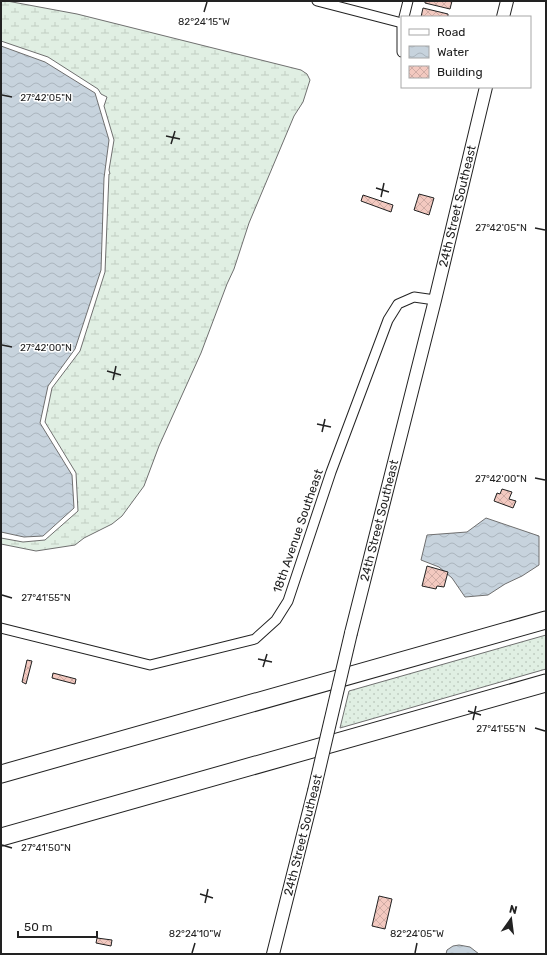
<svg xmlns="http://www.w3.org/2000/svg" width="547" height="955" viewBox="0 0 547 955" font-family="Rubik,sans-serif">
  <defs>
    <pattern id="grass-dots" width="8" height="8" patternUnits="userSpaceOnUse"><rect width="8" height="8" fill="#e0efe3"/><path d="M2 2h.1M6 6h.1" fill="none" stroke="#c0cdc2" stroke-width="1.8" stroke-linecap="round"/></pattern>
    <pattern id="wetland-marsh" width="20" height="14" patternUnits="userSpaceOnUse"><rect width="20" height="14" fill="#e0efe3"/><path d="M1 5h8M5 5V1M11 12h8M15 12V8" fill="none" stroke="#c0cdc2"/></pattern>
    <pattern id="water-waves" width="16" height="10" patternUnits="userSpaceOnUse"><rect width="16" height="10" fill="#c7d3dd"/><path d="M0 5q4-4 8 0t8 0" fill="none" stroke="#abb5bd"/></pattern>
    <pattern id="building-cross-hatch" width="8" height="8" patternUnits="userSpaceOnUse"><rect width="8" height="8" fill="#f3c9c0"/><path d="M0 0l8 8M0 8l8-8" fill="none" stroke="#d0aca5"/></pattern>
  </defs>
  <rect width="100%" height="100%" fill="#fff"/>
  <path fill="url(#grass-dots)" stroke="#6f6f6f" d="M546 635V669L340 728 349 691Z"/>
  <path fill="url(#wetland-marsh)" stroke="#6f6f6f" d="M1 1H7L77 14 301 70 307 74 310 80 303 102 294 116 249 223 234 269 227 284 201 353 159 446 144 486 122 516 112 524 84 538 75 545 36 551 1 544V538L23 542 45 540 78 511 76 473 45 422 52 388 80 351 105 272 109 174H110L109 170 114 140 104 106 107 97 101 94 98 89 48 57 1 41Z"/>
  <g fill="url(#water-waves)" stroke="#6f6f6f">
    <path d="M1 46 45 62 95 93 109 140 104 178 101 270 75 349 48 386 40 423 72 475 74 508 43 536 24 537 1 532Z"/>
    <path d="M486 518 539 536V565L522 576 505 584 488 595 465 597 452 578 439 567 421 560 427 535 467 532Z"/>
    <path d="M459 945 470 947 479 954H446L447 950 453 946Z"/>
  </g>
  <g fill="url(#building-cross-hatch)" stroke="#222">
    <path d="M425 1H452L450 9 425 3Z"/>
    <path d="M423 8 448 14V17H421Z"/>
    <path d="M419 194 434 198 429 215 414 210Z"/>
    <path d="M363 195 393 205 391 212 361 201Z"/>
    <path d="M502 489 512 492 509 499 516 501 513 508 494 501 497 493 500 494Z"/>
    <path d="M427 566 448 572 444 587 437 586 436 589 422 586Z"/>
    <path d="M27 660 32 661 26 684 22 682Z"/>
    <path d="M53 673 76 679 75 684 52 678Z"/>
    <path d="M379 896 392 899 385 929 372 926Z"/>
    <path d="M97 938 112 940 111 946 96 943Z"/>
  </g>
  <g fill="none" stroke-linecap="round" stroke-linejoin="round">
    <defs>
      <g id="minor">
        <path d="M317 1 402 23"/>
        <path d="M404 17 408 1"/>
        <path d="M402 24V52"/>
        <path d="M1 628 150 665 255 639 276 620 288 601 331 472 388 320 398 304 414 297 435 300"/>
      </g>
      <g id="tertiary">
        <path d="M503 17 507 1"/>
        <path id="s1" d="M351 633 435 300 486 87"/>
        <path d="M273 954 314 791"/>
      </g>
      <g id="motorway">
        <path d="M1 774 546 620"/>
        <path d="M1 837 546 683"/>
      </g>
    </defs>
    <use href="#minor" stroke="#222" stroke-width="11"/>
    <use href="#tertiary" stroke="#222" stroke-width="14"/>
    <use href="#motorway" stroke="#222" stroke-width="19"/>
    <use href="#minor" stroke="#fff" stroke-width="9"/>
    <use href="#tertiary" stroke="#fff" stroke-width="12"/>
    <use href="#motorway" stroke="#fff" stroke-width="17"/>
    <defs>
      <path id="tertiary-bridge" d="M314 791 351 633"/>
    </defs>
    <use href="#tertiary-bridge" stroke="#222" stroke-width="14" stroke-linecap="butt"/>
    <use href="#tertiary-bridge" stroke="#fff" stroke-width="12"/>
  </g>
  <path fill="none" stroke="#222" stroke-width="1.5" d="M204 12 207 2M2 95 12 97M166 136 180 139M171 144 175 131M376 188 389 192M381 197 384 183M535 228 545 230M2 345 12 347M107 371 121 375M113 380 116 366M317 424 331 427M322 432 325 419M535 478 545 480M2 595 12 598M258 659 272 662M263 667 267 654M468 711 481 715M473 720 476 706M535 728 545 731M2 845 12 848M200 894 213 898M205 903 208 889M192 953 195 943M415 953 417 943"/>
  <g text-anchor="middle" dominant-baseline="central" stroke-width="3" stroke-linejoin="round" paint-order="stroke">
    <g font-size="12" fill="#222" stroke="#fff">
      <text stroke="none"><textPath href="#s1" startOffset="440">24th Street Southeast</textPath></text>
      <text stroke="none"><textPath href="#s1" startOffset="116">24th Street Southeast</textPath></text>
      <text transform="translate(298 531) rotate(-71)">18th Avenue Southeast</text>
      <text transform="translate(303 835) rotate(-76)">24th Street Southeast</text>
    </g>
  </g>
  <g font-size="10" text-anchor="middle" fill="#222" stroke="#fff" stroke-width="3" stroke-linejoin="round" paint-order="stroke">
    <text x="204" y="25">82°24'15"W</text>
    <text x="46" y="101">27°42'05"N</text>
    <text x="501" y="231">27°42'05"N</text>
    <text x="46" y="351">27°42'00"N</text>
    <text x="501" y="482">27°42'00"N</text>
    <text x="46" y="601">27°41'55"N</text>
    <text x="501" y="732">27°41'55"N</text>
    <text x="46" y="851">27°41'50"N</text>
    <text x="195" y="937">82°24'10"W</text>
    <text x="417" y="937">82°24'05"W</text>
  </g>
  <rect width="547" height="955" fill="none" stroke="#222222" stroke-width="4"/>
  <rect x="401" y="16" width="130" height="72" fill="#ffffff" stroke="#a7a7a7"/>
  <rect x="409" y="29" width="20" height="6" fill="#ffffff" stroke="#a7a7a7"/>
  <text x="437" y="36" font-size="12" fill="#222222">Road</text>
  <rect x="409" y="46" width="20" height="12" fill="url(#water-waves)" stroke="#a7a7a7"/>
  <text x="437" y="56" font-size="12" fill="#222222">Water</text>
  <rect x="409" y="66" width="20" height="12" fill="url(#building-cross-hatch)" stroke="#a7a7a7"/>
  <text x="437" y="76" font-size="12" fill="#222222">Building</text>
  <g transform="translate(511 919) rotate(14)" stroke="#ffffff" stroke-width="3" paint-order="stroke">
  <path d="M0-3L7 15L0 10L-7 15Z" fill="#222222"/>
  <text y="-6" font-size="11" font-weight="bold" text-anchor="middle" fill="#222222">N</text>
  </g>
  <path d="M18 931v6h79v-6" fill="none" stroke="#222222" stroke-width="2"/>
  <text x="24" y="931" font-size="12" fill="#222222" stroke="#ffffff" stroke-width="3" paint-order="stroke">50 m</text>
</svg>
